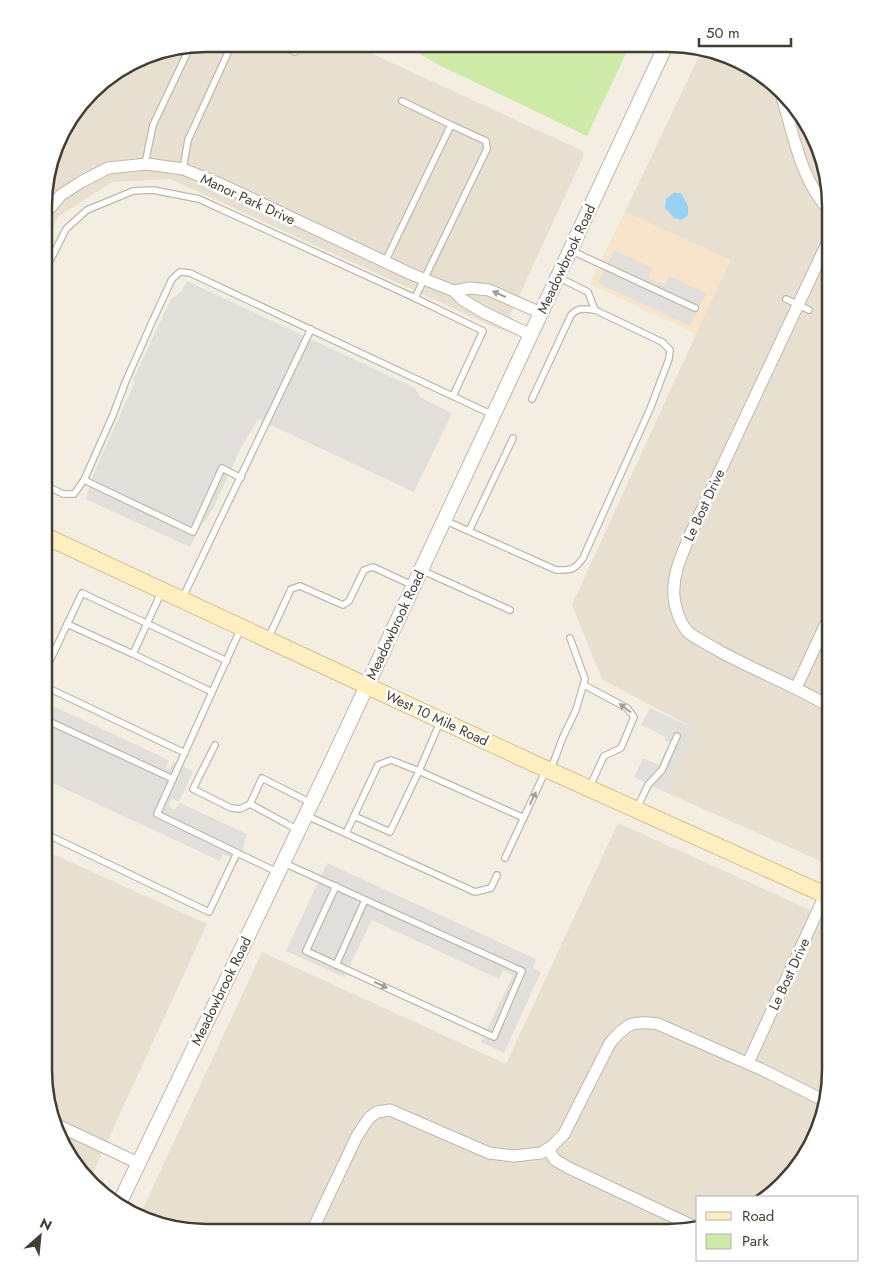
<svg xmlns="http://www.w3.org/2000/svg" width="874" height="1276" viewBox="0 0 874 1276" font-family="Jost,sans-serif">
  <rect width="100%" height="100%" fill="#f3ede2"/>
  <g fill="#e7dfd0">
    <path d="M206 44H351L583 151V157L503 331 170 179 112 182 58 217 45 246V185L65 125 99 84 154 52Z"/>
    <path d="M702 50 766 77 818 144 830 206V865L665 792 695 729 602 679 572 605 730 260 625 212Z"/>
    <path d="M618 823 830 919V1081L803 1160 768 1197H698V1226L668 1232 185 1231 141 1213 262 952 506 1064Z"/>
    <path d="M44 850 207 924 91 1177 56 1132 44 1070Z"/>
  </g>
  <path fill="#f7e4cb" d="M625 212 730 260 696 334 590 284Z"/>
  <path fill="#cdeba7" d="M410 44 630 45 587 136 439 65 413 50Z"/>
  <g fill="#e2dfdb">
    <path d="M614 250 652 268 648 278 664 286 669 276 706 293 690 326 598 283Z"/>
    <path d="M187 281 415 388 421 398 452 413 414 492 258 419 242 446 214 506 207 519 200 526 190 547 86 499 92 477 135 382 133 380 171 299 181 292Z"/>
    <path d="M44 702 169 760 166 767 167 769 170 768 173 762 193 771 179 802 172 799 169 802V805L172 809H175L180 803 247 834 239 861 223 854 220 861 44 779Z"/>
    <path d="M650 708 695 729 665 792 634 777 643 758 659 765 669 743 665 740 666 737 641 725Z"/>
    <path d="M327 863 536 959 533 968 541 972 504 1053 481 1042 513 975 503 970 499 979 372 920 344 977 286 951Z"/>
  </g>
  <path fill="#99d1f5" d="M674 193H681L688 206V215L681 220 674 218 665 208 666 199Z"/>
  <g fill="none" stroke-linecap="round" stroke-linejoin="round">
    <defs>
      <g id="service">
        <path d="M278 44 295 52"/>
        <path d="M402 101 451 125"/>
        <path d="M145 164 153 125 190 47"/>
        <path d="M183 169 188 140 232 44"/>
        <path d="M570 250 695 308"/>
        <path d="M385 262 451 125 486 141 487 149 415 298"/>
        <path d="M45 271 66 229 87 210 133 191 153 190 199 199 415 298 483 331 453 396"/>
        <path d="M786 299 809 310"/>
        <path d="M532 399 571 315C578 307 586 309 595 310"/>
        <path d="M241 478 222 468 193 532 84 480 113 415 125 383 152 322 172 279 180 272 190 273 493 415"/>
        <path d="M45 485 63 494H74L84 480"/>
        <path d="M444 520 556 570C571 570 574 571 583 558L650 409 669 359 670 350 662 342 595 310 588 292 558 277"/>
        <path d="M469 531 513 438"/>
        <path d="M421 570 510 610"/>
        <path d="M161 593 133 654 212 692"/>
        <path d="M183 597 311 329"/>
        <path d="M67 624 133 654"/>
        <path d="M241 628 157 814 277 872"/>
        <path d="M268 639 291 589 300 586 343 605 349 601 364 570 373 567 412 585"/>
        <path d="M44 673 82 593 227 661"/>
        <path d="M584 685 627 708 634 717 621 748 604 756 590 786"/>
        <path d="M44 686 185 753"/>
        <path d="M44 719 173 779"/>
        <path d="M215 745 193 789 231 808 240 809 250 804"/>
        <path d="M551 769 563 737 576 710 585 679 570 638"/>
        <path d="M637 808 648 785 662 770 677 736"/>
        <path d="M305 815 475 892 491 888 497 875"/>
        <path d="M354 816 390 832 419 771 524 818"/>
        <path d="M298 830 250 804 262 778 311 803"/>
        <path d="M44 833 209 912 237 853"/>
        <path d="M346 833 378 765 391 760 419 771 440 722"/>
        <path d="M505 858 545 772"/>
        <path d="M284 863 522 971 494 1037 306 951 336 886"/>
        <path d="M336 965 365 900"/>
      </g>
      <g id="minor">
        <path d="M782 97C794 136 801 181 830 211"/>
        <path d="M45 214 61 195 81 182 108 168 147 164 183 169 218 183 411 274 454 291 463 300 483 312 531 335"/>
        <path d="M454 291 470 288 489 290 541 313"/>
        <path d="M796 688 830 615"/>
        <path d="M830 707C793 684 752 670 714 648 706 643 695 638 688 632 680 623 675 608 674 597 672 574 682 555 690 535L830 237"/>
        <path d="M748 1063 830 884"/>
        <path d="M55 1124 138 1163"/>
        <path d="M548 1149 555 1160 569 1168 695 1227"/>
        <path d="M312 1231 357 1136 369 1118 377 1112 390 1110 489 1153 514 1156 541 1153 551 1147 564 1134 610 1043C626 1024 632 1020 658 1024L763 1070 823 1100"/>
      </g>
      <path id="tertiary" d="M119 1204 329 767 666 45"/>
      <path id="secondary" d="M45 536 535 764 830 897"/>
    </defs>
    <use href="#service" stroke="#c1b8a7" stroke-width="8"/>
    <use href="#minor" stroke="#c1b8a7" stroke-width="13"/>
    <use href="#tertiary" stroke="#c1b8a7" stroke-width="16"/>
    <use href="#secondary" stroke="#d6c28e" stroke-width="18"/>
    <use href="#service" stroke="#fff" stroke-width="5.5"/>
    <use href="#minor" stroke="#fff" stroke-width="11"/>
    <use href="#tertiary" stroke="#fff" stroke-width="14"/>
    <use href="#secondary" stroke="#ffefc0" stroke-width="16"/>
  </g>
  <defs><path id="oneway-solid" d="M-6-.8H1V-3.2L6.5 0L1 3.2V.8H-6Z" transform="scale(1.25)"/></defs>
  <g fill="#a29e98">
    <use href="#oneway-solid" transform="translate(499 294) rotate(-156)"/>
    <use href="#oneway-solid" transform="translate(625 708) rotate(-143)"/>
    <use href="#oneway-solid" transform="translate(533 798) rotate(-65)"/>
    <use href="#oneway-solid" transform="translate(381 985) rotate(25)"/>
  </g>
  <g text-anchor="middle" dominant-baseline="central" stroke-width="5" stroke-linejoin="round" paint-order="stroke">
    <g font-size="14" fill="#443d32" stroke="#fff">
      <text transform="translate(248 199) rotate(25)">Manor Park Drive</text>
      <text transform="translate(566 259) rotate(-65)">Meadowbrook Road</text>
      <text transform="translate(704 505) rotate(-65)">Le Bost Drive</text>
      <text transform="translate(395 625) rotate(-65)">Meadowbrook Road</text>
      <text transform="translate(437 718) rotate(25)">West 10 Mile Road</text>
      <text transform="translate(789 974) rotate(-65)">Le Bost Drive</text>
      <text transform="translate(221 991) rotate(-64)">Meadowbrook Road</text>
    </g>
  </g>
  <path d="M0 0H874V1276H0ZM206 52H668A154 154 0 0 1 822 206V1070A154 154 0 0 1 668 1224H206A154 154 0 0 1 52 1070V206A154 154 0 0 1 206 52Z" fill="#fff" fill-rule="evenodd"/>
  <path fill="none" stroke="#443d32" stroke-width="2.5" d="M206 52H668A154 154 0 0 1 822 206V1070A154 154 0 0 1 668 1224H206A154 154 0 0 1 52 1070V206A154 154 0 0 1 206 52Z"/>
  <rect x="696" y="1196" width="162" height="65" fill="#ffffff" stroke="#b4b1ad"/>
  <rect x="706" y="1212" width="25" height="8" fill="#ffefc0" stroke="#b4b1ad"/>
  <text x="742" y="1221" font-size="15" fill="#443d32">Road</text>
  <rect x="706" y="1234" width="25" height="15" fill="#cdeba7" stroke="#b4b1ad"/>
  <text x="742" y="1246" font-size="15" fill="#443d32">Park</text>
  <g transform="translate(40 1236) rotate(27)" stroke="#ffffff" stroke-width="4" paint-order="stroke">
  <path d="M0-4L9 19L0 12L-9 19Z" fill="#443d32"/>
  <text y="-8" font-size="14" font-weight="bold" text-anchor="middle" fill="#443d32">N</text>
  </g>
  <path d="M699 38v8h92v-8" fill="none" stroke="#443d32" stroke-width="2.5"/>
  <text x="706" y="38" font-size="15" fill="#443d32" stroke="#ffffff" stroke-width="4" paint-order="stroke">50 m</text>
</svg>
